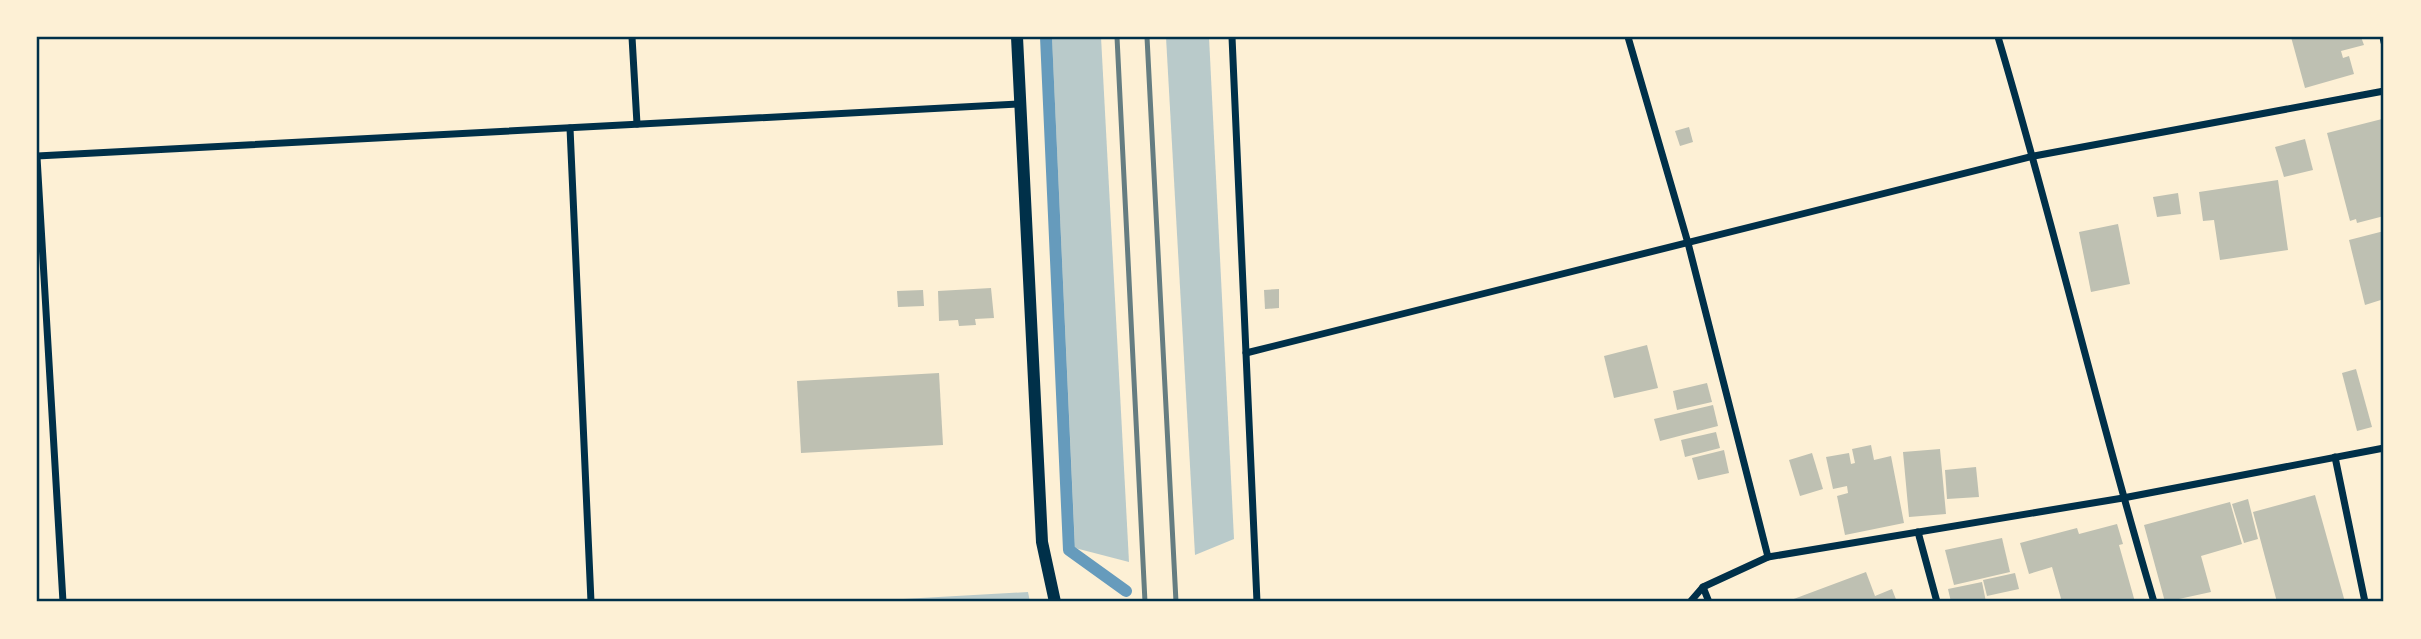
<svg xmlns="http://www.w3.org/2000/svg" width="2421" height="639" viewBox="0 0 2421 639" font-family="'Exo 2',sans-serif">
  <rect width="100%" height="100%" fill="#fdf0d5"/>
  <g fill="#b9caca">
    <path d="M1052 37H1101L1129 562 1075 548Z"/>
    <path d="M1166 37H1209L1234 539 1195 555Z"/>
    <path d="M1028 592 1030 602H850Z"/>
  </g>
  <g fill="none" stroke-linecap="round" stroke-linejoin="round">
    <path stroke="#669bbc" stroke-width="12" d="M1046 37 1069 550 1126 591"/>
  </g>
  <g fill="#bec0b2">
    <path d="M2291 37H2361L2364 45 2341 51 2343 58 2349 56 2354 74 2305 88Z"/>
    <path d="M2382 119 2384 127V216L2357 223 2356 219 2350 221 2327 133Z"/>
    <path d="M1689 127 1693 142 1680 146 1675 131Z"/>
    <path d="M2305 139 2313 170 2284 177 2275 147Z"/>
    <path d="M2278 180 2288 250 2220 260 2214 220 2203 221 2199 192Z"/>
    <path d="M2178 193 2181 214 2157 217 2153 197Z"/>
    <path d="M2118 224 2130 284 2091 292 2079 232Z"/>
    <path d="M2384 231V299L2365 305 2349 240Z"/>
    <path d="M991 288 994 318 975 319 976 325 959 326 958 320 939 321 938 291Z"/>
    <path d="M1279 289V308L1265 309 1264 290Z"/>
    <path d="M923 290 924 306 898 307 897 291Z"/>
    <path d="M1647 345 1658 388 1614 398 1604 356Z"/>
    <path d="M2356 369 2372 427 2357 431 2342 373Z"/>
    <path d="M939 373 943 445 801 453 797 381Z"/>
    <path d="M1707 383 1712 402 1677 410 1673 391Z"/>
    <path d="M1713 405 1718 426 1660 441 1654 419Z"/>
    <path d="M1716 432 1720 448 1685 457 1681 440Z"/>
    <path d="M1871 445 1874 460 1891 456 1904 523 1845 535 1837 496 1848 493 1847 486 1833 489 1826 457 1849 453 1851 464 1855 463 1852 449Z"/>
    <path d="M1940 449 1946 514 1909 517 1903 452Z"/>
    <path d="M1724 450 1729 473 1698 480 1692 458Z"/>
    <path d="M1812 453 1823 489 1800 496 1789 460Z"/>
    <path d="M1976 467 1979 497 1947 499 1945 470Z"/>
    <path d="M2315 495 2345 602H2277L2253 512Z"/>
    <path d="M2248 499 2258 539 2244 543 2232 504Z"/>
    <path d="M2230 502 2242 544 2201 556 2211 592 2165 602 2144 525Z"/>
    <path d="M2117 524 2123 544 2119 545 2135 602H2062L2052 567 2029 574 2020 543 2077 528 2079 534Z"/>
    <path d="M2002 538 2010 572 1954 585 1945 550Z"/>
    <path d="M1866 572 1875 596 1892 589 1897 602H1792L1791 600Z"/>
    <path d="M2015 573 2019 589 1987 596 1983 580Z"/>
    <path d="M1982 582 1986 602H1951L1948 589Z"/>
  </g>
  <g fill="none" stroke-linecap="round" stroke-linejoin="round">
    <g stroke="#003049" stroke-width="7">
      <path d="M632 37 637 124"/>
      <path d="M1232 37 1257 602"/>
      <path d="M1628 37 1688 243 1768 557"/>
      <path d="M1998 37C2054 224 2098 415 2154 602"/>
      <path d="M2383 37 2384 42"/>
      <path d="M570 128 591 602"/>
      <path d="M37 156 1020 104"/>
      <path d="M37 157 63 602"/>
      <path d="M1246 353 2034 156 2384 91"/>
      <path d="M2335 457 2365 602"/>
      <path d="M1918 532 1937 602"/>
      <path d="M1703 587 1709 602"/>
      <path d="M1690 602 1703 587 1768 557 2123 498 2384 448"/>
    </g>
    <path stroke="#003049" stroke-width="12" d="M1017 37 1042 542 1055 602"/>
    <g stroke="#657d81" stroke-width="5">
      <path d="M1117 37 1145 602"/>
      <path d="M1147 37 1176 602"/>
    </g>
  </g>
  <rect width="2421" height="639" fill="none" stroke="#fdf0d5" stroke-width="77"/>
  <rect x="38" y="38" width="2344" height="562" fill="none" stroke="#003049" stroke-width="2.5"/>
</svg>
